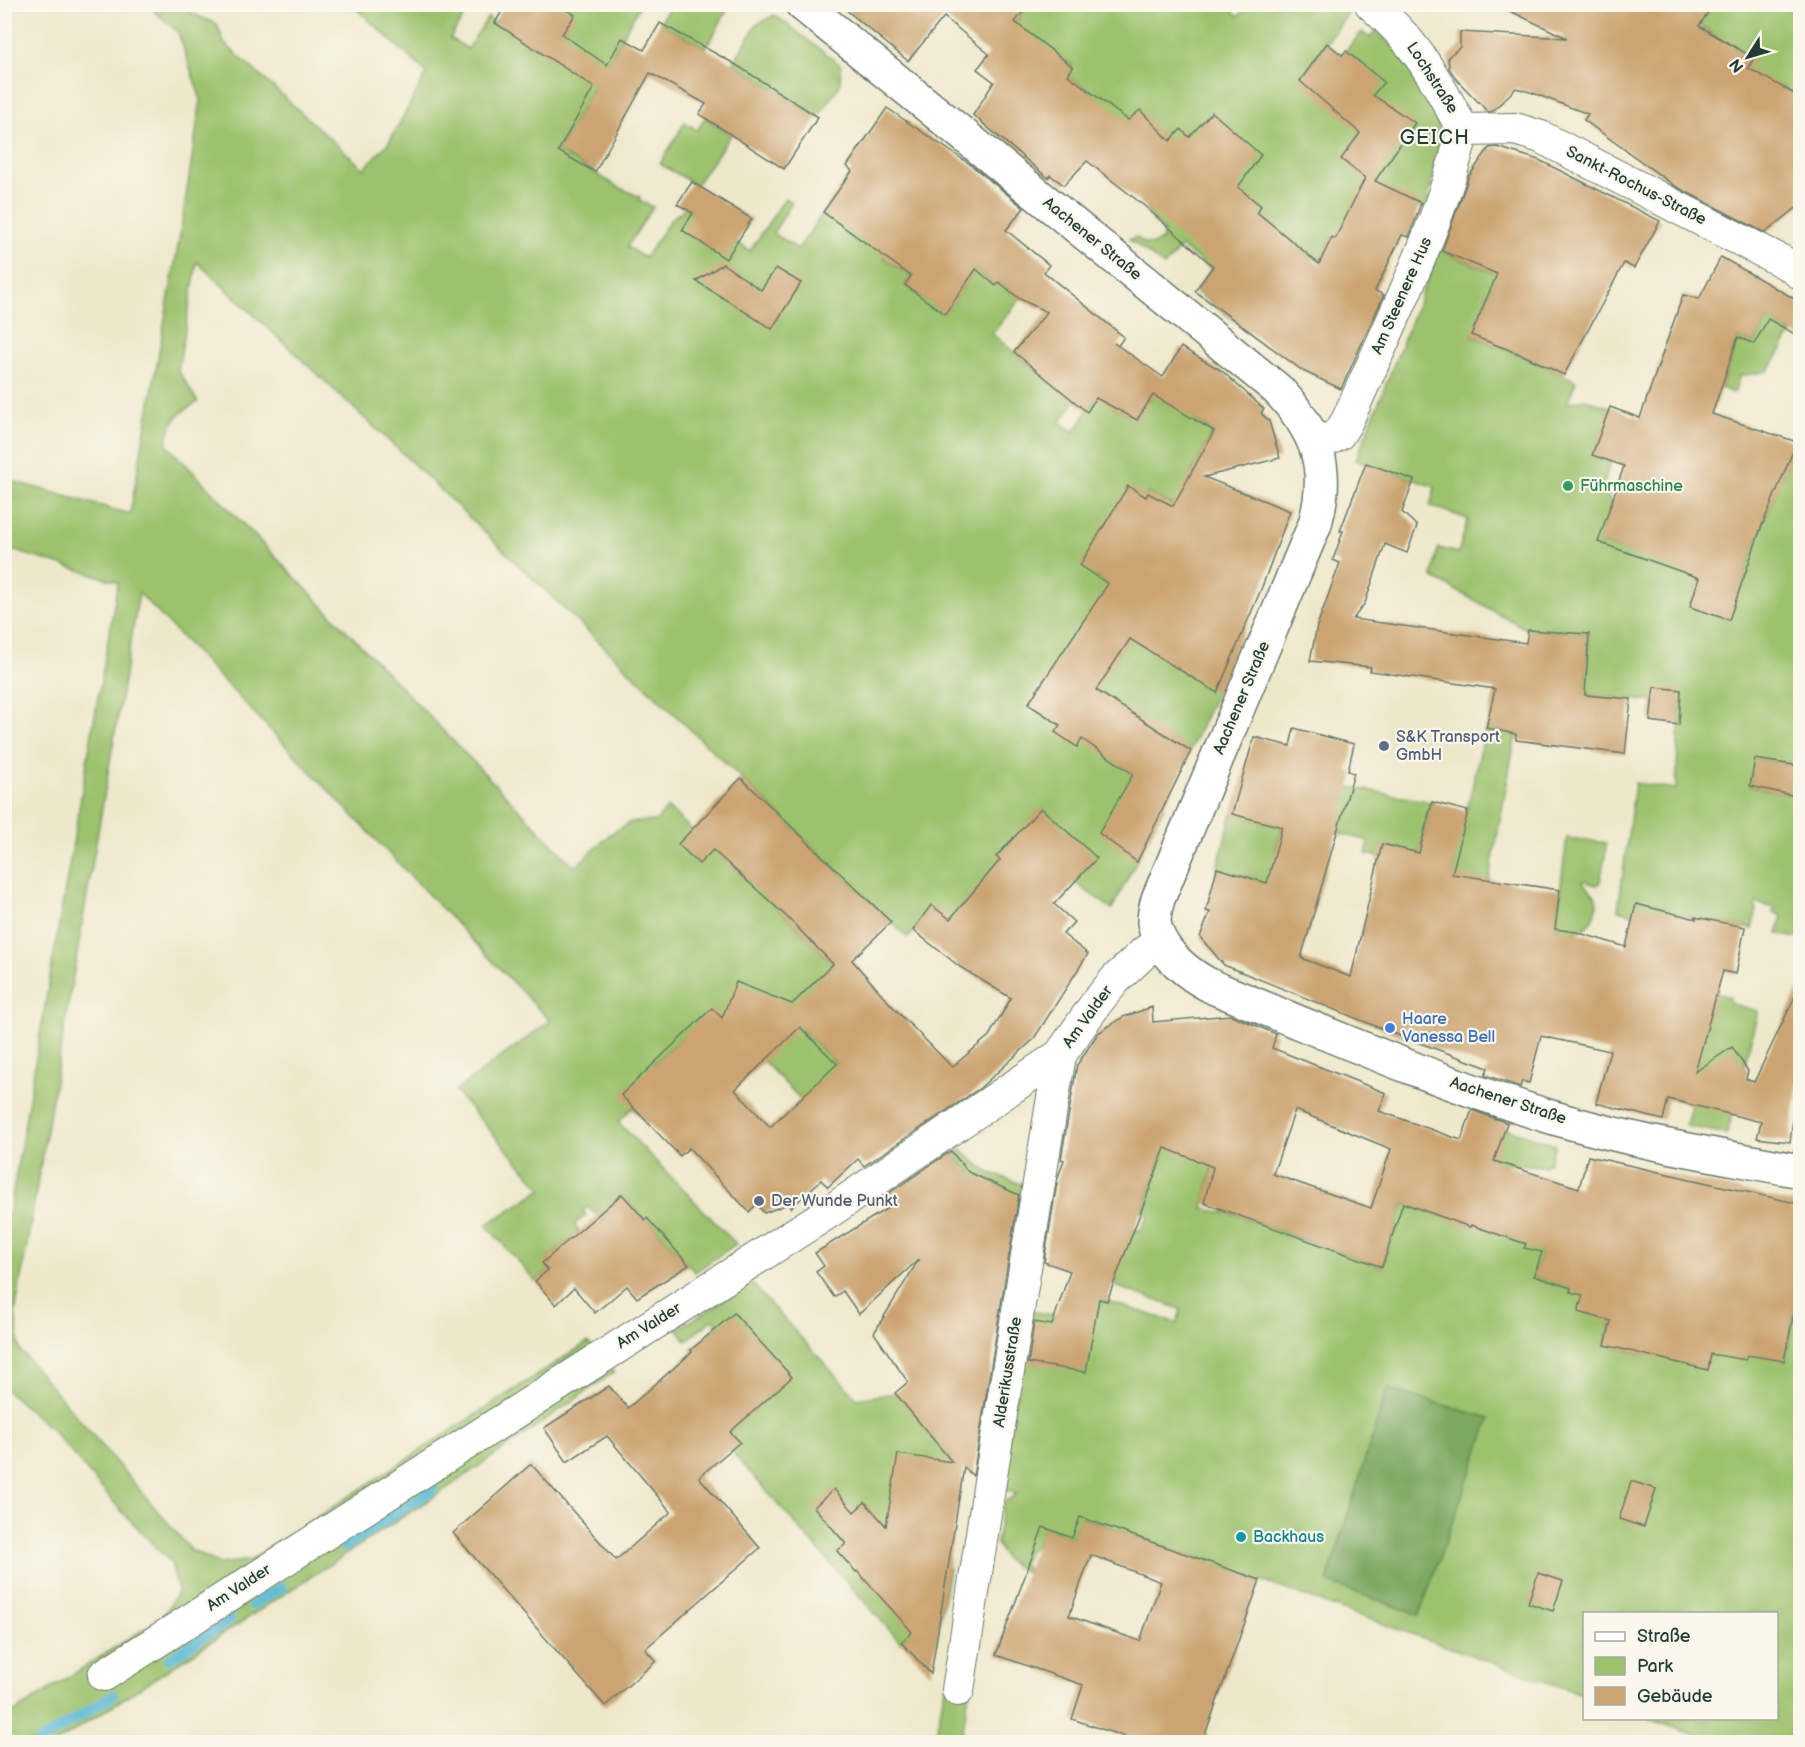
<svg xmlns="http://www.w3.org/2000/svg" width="1805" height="1747" viewBox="0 0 1805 1747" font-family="'Balsamiq Sans',sans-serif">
  <rect width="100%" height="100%" fill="#fbf7ec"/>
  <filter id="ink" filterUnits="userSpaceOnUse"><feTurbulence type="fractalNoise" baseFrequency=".0167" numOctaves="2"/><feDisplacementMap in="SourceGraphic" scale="12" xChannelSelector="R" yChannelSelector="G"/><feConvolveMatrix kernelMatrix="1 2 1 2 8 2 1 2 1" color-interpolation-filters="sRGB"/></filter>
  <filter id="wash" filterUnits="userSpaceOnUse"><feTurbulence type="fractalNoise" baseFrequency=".008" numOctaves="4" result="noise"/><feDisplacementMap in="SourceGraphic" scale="24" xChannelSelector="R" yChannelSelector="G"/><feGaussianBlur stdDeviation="1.35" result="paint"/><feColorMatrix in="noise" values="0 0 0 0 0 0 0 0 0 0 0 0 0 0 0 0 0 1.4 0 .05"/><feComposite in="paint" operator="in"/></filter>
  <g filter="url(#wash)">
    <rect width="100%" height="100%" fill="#eee8cb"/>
    <g fill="#9cc26d" stroke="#5e8050" stroke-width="1.5" fill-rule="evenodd">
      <path d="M1675 4 1800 5V97L1781 86 1778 89 1746 71 1730 47 1675 6Z"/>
      <path d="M147 5H182L191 13 217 24 224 43 364 169 389 142 427 73 352 5H471L450 38 468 49 488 17 495 23 506 5H640L558 151 618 187 640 197 639 200 653 207 627 247 645 258 670 220 685 208 750 251 785 198 792 203 773 233 798 249 852 171 913 213 884 258 909 275 921 258 923 259 905 285 945 313 976 269 995 285 999 282 1020 299 992 334 1068 397 1084 386 1060 423 1074 432 1098 395 1115 408 1128 415 1139 397 1148 403 1157 389 1198 413 1195 420 1213 432 1191 473 1184 511 1148 493 1096 576 1230 663 1176 781 1174 780 1161 805 1164 807 1112 909 1074 882 1061 896 1002 905 915 931 908 938 405 456 197 262 178 370 198 402C177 413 170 421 166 444L575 867 610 834 631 822 655 821 668 808 787 917 840 971 792 1019 856 1083 819 1118 764 1062 683 1036 653 1064 659 1112 648 1123 632 1108 618 1122 736 1244 695 1272 648 1219 645 1220 622 1194 598 1216 587 1207 583 1211 586 1215 574 1225 579 1231 548 1258 557 1269 548 1270 535 1281 486 1225 542 1189 455 1091 550 1021 139 593 15 1314 20 1350 191 1550 220 1564 251 1560 588 1342 614 1372 449 1487 57 1742H5V1718L164 1616 178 1590 171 1563 116 1505 53 1431 5 1389V1238L118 582 5 548V479L130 514 180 235 201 100 178 32Z"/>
      <path d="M670 5H730L706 48 660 23Z"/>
      <path d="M1024 5H1228L1238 16 1250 5H1347L1351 9 1309 68 1322 78 1362 32 1370 38 1376 30C1402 52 1440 105 1440 140 1440 146 1437 153 1436 159 1433 175 1430 192 1426 209L1417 204 1347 244 1332 237 1320 261 1303 251 1248 331 1195 291 1211 269 1181 247 1164 266 1129 239 1136 237 1144 243 1153 245 1162 240 1164 232 1148 214 1147 208 1183 145 1150 164 1109 140 1077 109 1091 92 1068 75 1073 66 1060 57 999 42 1027 8Z"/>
      <path d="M775 15 841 65 840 85 818 117 733 63 757 24Z"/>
      <path d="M705 118 731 135 696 185 660 164 685 122 697 130Z"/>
      <path d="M1439 250 1499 275 1495 279 1472 336 1527 357 1576 381 1567 403 1585 399 1626 413 1604 483 1611 505 1598 542 1700 576 1690 607 1729 619 1761 528 1800 432V766L1756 759 1750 786 1800 797V939L1778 934 1782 915 1773 913 1775 908 1756 903 1755 908 1757 909 1752 929 1675 913 1671 924 1618 910 1635 783 1676 789 1680 704 1585 695 1589 634 1528 630 1432 577 1438 548 1458 553 1468 519 1430 506 1435 487 1356 460Z"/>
      <path d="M1768 319 1792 333 1768 371 1740 376 1734 393 1721 388 1738 337 1754 344Z"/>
      <path d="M1486 728 1516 734 1481 924 1442 915Z"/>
      <path d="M1344 786 1432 802 1419 853 1385 858 1366 854 1369 841 1334 832Z"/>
      <path d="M1232 814 1282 827 1276 848 1272 885 1217 868Z"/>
      <path d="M1567 838 1606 843 1605 856 1600 882 1597 885 1589 883 1586 880 1583 882C1587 887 1593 892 1596 898 1600 908 1590 928 1579 931 1572 934 1562 930 1555 929Z"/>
      <path d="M1691 986 1730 997 1729 1003 1758 1011 1727 1134 1686 1126 1695 1088Z"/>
      <path d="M1164 1127 1216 1152 1203 1208 1224 1213 1225 1211 1382 1267 1403 1203 1470 1226 1505 1128 1555 1145 1549 1163 1544 1166 1497 1163 1533 1223 1525 1247 1542 1252 1534 1276 1616 1302 1605 1345 1647 1355 1750 1340 1788 1348 1798 1290 1800 1291V1742H1716L1649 1719 1776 1718V1614H1584V1695L1081 1517 1072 1538 1043 1528 1035 1548 1028 1551 1023 1563 1027 1570 1026 1573 1005 1559 996 1543 1003 1503 1017 1494 1000 1488 1024 1347 1037 1348 1050 1343 1025 1340 1030 1311 1064 1317 1098 1298 1177 1323 1181 1309 1115 1286 1116 1282 1107 1280 1135 1229 1140 1231 1148 1216 1142 1212 1163 1154 1151 1150ZM1388 1389 1490 1418 1327 1581Z"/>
      <path d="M962 1150 988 1172 1027 1186 1023 1207 1003 1198 1005 1189 990 1182 986 1189 958 1159 952 1162 949 1158Z"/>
      <path d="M751 1283 857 1399 895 1393 951 1454 941 1514 914 1562 949 1568 935 1647 924 1646 912 1632 901 1643 709 1426 714 1376 691 1350 718 1326 713 1319 686 1341 678 1329Z"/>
      <path d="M945 1687 969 1692 961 1742H934Z"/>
    </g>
    <path fill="#7da860" stroke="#4e724a" stroke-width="1.5" d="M1387 1389 1490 1418 1419 1615 1327 1582Z"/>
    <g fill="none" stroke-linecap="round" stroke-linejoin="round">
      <g stroke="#5bbad9" stroke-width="10">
        <path d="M344 1547 433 1489"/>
        <path d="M252 1605 282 1587"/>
        <path d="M169 1659 230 1620"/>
        <path d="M39 1742 113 1695"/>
      </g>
    </g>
    <g id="blocks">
      <g fill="#cba471" fill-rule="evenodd">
        <path d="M506 4H558L575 15 562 34 607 65 622 38 644 50 660 23 733 63 818 117 784 169 699 114 706 104 650 73 595 172 558 151 594 87 495 23Z"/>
        <path d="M839 4H1029L1015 22 1073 67 1068 75 1128 120 1140 110 1170 141 1181 129 1189 137 1212 112 1261 155 1238 187 1261 206 1257 212 1319 264 1332 237 1335 239 1365 178 1341 159 1360 133 1300 81 1327 43 1342 55 1346 51 1384 82 1373 95 1415 123 1375 181 1421 203 1409 237 1402 235 1375 291 1384 295 1341 389 1303 371 1195 291 1213 266 1142 204 1087 161 1064 185 1050 175 1048 178 973 115 994 82 977 69 989 54 944 17 908 61Z"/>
        <path d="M1495 4H1714L1699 26 1754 58 1748 68 1800 97V205L1765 233 1675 186 1584 120 1588 114 1533 93 1516 88 1493 111 1488 112 1456 79 1449 68 1448 57 1460 47V32L1567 38Z"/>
        <path d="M887 108 971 165 1024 208 1006 230 1049 265 1044 272 1124 337 1118 346 1114 343 1163 377 1181 347 1222 371 1264 409 1261 413 1269 421 1280 458 1204 477 1290 511 1262 587 1217 693 1130 639 1096 690 1191 751 1137 862 1099 833 1133 774 1082 739 1077 747 1055 732 1060 725 1028 704 1108 584 1080 565 1128 486 1146 497 1148 493 1173 506 1214 431 1153 395 1137 420 1096 398 1087 412 1014 352 1047 312 1020 299 999 282 996 286 976 269 945 314 905 285 911 276 823 212 852 171 847 166Z"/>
        <path d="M1497 147 1539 160 1660 221 1634 268 1624 263 1564 375 1527 357 1471 335 1497 274 1442 251 1469 176 1489 148Z"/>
        <path d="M692 182 752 219 726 259 682 230 693 213 677 204Z"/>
        <path d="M1721 257 1800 302V337L1768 319 1754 344 1738 337 1712 414 1797 442 1761 528 1729 620 1690 607 1699 578 1598 542 1624 466 1592 455 1610 407 1640 418 1683 295 1699 299Z"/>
        <path d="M723 264 761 290 776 268 801 283 772 329 696 281Z"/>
        <path d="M1366 463 1414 480 1402 512 1417 526 1407 553 1385 544 1365 603 1353 619 1526 643 1528 630 1589 634 1585 695 1631 699 1625 754 1516 740V734L1486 728 1495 689 1370 671 1371 667 1310 661 1317 626 1340 563 1333 560 1343 531H1340Z"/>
        <path d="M1654 687 1681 690 1679 725 1650 721Z"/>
        <path d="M1294 728 1354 744 1348 771 1354 773 1301 958 1351 977 1382 844 1419 853 1432 802 1468 811 1452 874 1560 890 1555 929 1576 932 1626 947 1636 904 1696 919 1695 917 1745 927 1736 974 1723 971 1695 1072 1732 1047 1748 1071 1746 1079 1754 1082 1800 986V1068L1790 1142 1757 1138 1761 1122 1668 1099 1663 1120 1596 1103 1610 1051 1541 1036 1529 1083 1522 1081 1520 1087 1485 1075 1488 1068 1390 1032 1224 965 1200 937 1210 912 1206 911 1217 868 1267 883 1282 827 1232 814 1254 737 1290 746Z"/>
        <path d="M1755 759 1800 766V797L1750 786Z"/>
        <path d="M741 778 891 922 852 960 893 1007 952 1067 989 1036 1011 998 960 967 913 930 931 905 950 919 1000 860 996 857 1041 808 1097 858 1054 904 1074 922 1063 934 1088 954 1033 1040 980 1088 864 1166 858 1159 828 1187 821 1180 791 1208 788 1204 764 1213 757 1204 749 1212 689 1148 680 1156 621 1095 712 1008 722 1018 736 982 792 1004 833 964 787 917 713 850 699 864 678 844ZM800 1027 837 1064 770 1127 735 1090Z"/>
        <path d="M1152 1007 1153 1022 1231 1015 1276 1034 1272 1048 1386 1093 1379 1111 1461 1140 1472 1110 1507 1123 1494 1161 1579 1188 1588 1156 1800 1204V1266L1798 1293 1784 1361 1747 1355 1746 1360 1711 1354 1708 1370 1605 1345 1611 1321 1578 1312 1583 1295 1570 1292 1571 1288 1534 1276 1542 1252 1524 1248 1526 1244 1471 1225 1470 1227 1403 1203 1382 1267 1204 1203 1213 1167 1165 1148 1107 1301 1099 1299 1086 1372 1028 1363 1034 1322 1052 1325 1070 1271 1044 1262 1058 1177 1064 1160 1061 1159 1077 1065 1098 1033 1123 1017ZM1295 1110 1391 1149 1371 1208 1273 1174Z"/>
        <path d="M951 1151 968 1172 1019 1195 973 1476 964 1467 931 1674 901 1642 912 1632 857 1571 856 1572 837 1551 846 1544 814 1507 834 1489 854 1512 865 1502 886 1526 898 1454 952 1462 895 1393 908 1382 874 1333 919 1259 859 1314 843 1291 834 1297 816 1272 824 1266 815 1253 896 1203 888 1194Z"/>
        <path d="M622 1194 645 1220 647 1218 689 1265 637 1298 627 1286 595 1313 574 1288 556 1305 535 1281 548 1270 542 1263Z"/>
        <path d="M734 1313 792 1377 730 1432 740 1442 699 1477 760 1548 645 1649 656 1661 605 1706 453 1533 531 1464 616 1560 671 1512 607 1436 567 1462 544 1428 609 1386 628 1408 692 1352 691 1350Z"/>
        <path d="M1631 1481 1656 1489 1644 1527 1619 1519Z"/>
        <path d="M1080 1517 1260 1580 1202 1743H1143L1072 1719 1083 1685 996 1655 1043 1527 1072 1538ZM1091 1555 1161 1582 1140 1641 1069 1616Z"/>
        <path d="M1538 1573 1563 1581 1553 1611 1528 1603Z"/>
      </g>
    </g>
  </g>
  <g filter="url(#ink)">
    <use href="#blocks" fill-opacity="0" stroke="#677969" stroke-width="1.5"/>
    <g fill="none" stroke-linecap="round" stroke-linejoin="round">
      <defs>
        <g id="minor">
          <path d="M1371 4C1385 17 1400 30 1411 45 1432 71 1447 101 1463 130"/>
          <path d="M1463 130 1515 129 1541 137 1789 265 1800 273"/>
          <path d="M1316 446 1339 434 1347 421C1389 326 1438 231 1463 130"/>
          <path d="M104 1675 829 1212 1060 1055 1097 1002 1116 979 1146 951 1162 943"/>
          <path d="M958 1690 991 1475 1060 1055"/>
        </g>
        <path id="tertiary" d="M802 4 1277 389C1317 431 1331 467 1315 524L1158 899C1156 906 1154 914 1154 922 1158 952 1190 976 1215 988 1326 1033 1437 1082 1551 1117 1633 1142 1717 1155 1800 1171"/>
      </defs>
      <use href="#minor" stroke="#677969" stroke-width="34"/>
      <use href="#tertiary" stroke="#677969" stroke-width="36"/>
      <use href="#minor" stroke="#fff" stroke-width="32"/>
      <use href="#tertiary" stroke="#fff" stroke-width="33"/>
    </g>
  </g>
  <circle fill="#2e9e5b" stroke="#fbf7ec" stroke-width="2" cx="1568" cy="486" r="6"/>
  <g fill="#5c6f8a" stroke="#fbf7ec" stroke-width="2">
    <circle cx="1384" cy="746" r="6"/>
    <circle cx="759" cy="1201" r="6"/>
  </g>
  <circle fill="#3f7fe0" stroke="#fbf7ec" stroke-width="2" cx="1390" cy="1028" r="6"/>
  <circle fill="#0f9aa8" stroke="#fbf7ec" stroke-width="2" cx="1241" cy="1537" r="6"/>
  <g text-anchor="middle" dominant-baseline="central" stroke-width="4.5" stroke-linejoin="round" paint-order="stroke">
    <g font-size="16" fill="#1f3d34" stroke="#fbf7ec">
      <text transform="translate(1432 78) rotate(57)">Lochstraße</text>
      <text transform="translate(1636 186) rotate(27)">Sankt-Rochus-Straße</text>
      <text transform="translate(1092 239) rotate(39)">Aachener Straße</text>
      <text transform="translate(1402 296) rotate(-66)">Am Steenere Hus</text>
      <text transform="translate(1242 698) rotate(-67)">Aachener Straße</text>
      <text transform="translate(1088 1017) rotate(-54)">Am Valder</text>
      <text transform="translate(1508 1101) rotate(18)">Aachener Straße</text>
      <text transform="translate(649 1326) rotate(-32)">Am Valder</text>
      <text transform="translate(1008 1372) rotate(-81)">Alderikusstraße</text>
      <text transform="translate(239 1588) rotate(-33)">Am Valder</text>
    </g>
    <g font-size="16" fill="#27864d" stroke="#fbf7ec" text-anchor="start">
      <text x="1580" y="486">Führmaschine</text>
    </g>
    <g font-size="16" fill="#4e5e75" stroke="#fbf7ec" text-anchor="start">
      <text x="1396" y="737">S&amp;K Transport<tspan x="1396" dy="18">GmbH</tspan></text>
      <text x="771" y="1201">Der Wunde Punkt</text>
    </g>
    <g font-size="16" fill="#366cbe" stroke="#fbf7ec" text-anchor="start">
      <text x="1402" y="1019">Haare<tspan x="1402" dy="18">Vanessa Bell</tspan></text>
    </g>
    <g font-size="16" fill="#0d838f" stroke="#fbf7ec" text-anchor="start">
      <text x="1253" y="1537">Backhaus</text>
    </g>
    <g font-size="20" letter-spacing="1.5" fill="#1f3d34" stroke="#fbf7ec">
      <text x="1435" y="138">GEICH</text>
    </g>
  </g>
  <rect width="1805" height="1747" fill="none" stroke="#fbf7ec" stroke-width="24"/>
  <rect x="1583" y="1612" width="195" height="108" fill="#fbf7ec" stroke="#a3ada2" stroke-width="1.5"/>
  <rect x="1595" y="1632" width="30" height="9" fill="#ffffff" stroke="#a3ada2" stroke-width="1.5"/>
  <text x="1637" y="1642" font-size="18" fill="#1f3d34">Straße</text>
  <rect x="1595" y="1657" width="30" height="18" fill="#9cc26d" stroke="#a3ada2" stroke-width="1.5"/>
  <text x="1637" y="1672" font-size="18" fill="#1f3d34">Park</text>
  <rect x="1595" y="1687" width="30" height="18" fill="#cba471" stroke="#a3ada2" stroke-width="1.5"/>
  <text x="1637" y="1702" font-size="18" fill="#1f3d34">Gebäude</text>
  <g transform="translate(1748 57) rotate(233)" stroke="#fbf7ec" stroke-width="4.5" paint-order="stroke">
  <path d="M0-4.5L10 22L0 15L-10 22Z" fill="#1f3d34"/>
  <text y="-9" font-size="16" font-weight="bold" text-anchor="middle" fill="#1f3d34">N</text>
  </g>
</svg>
